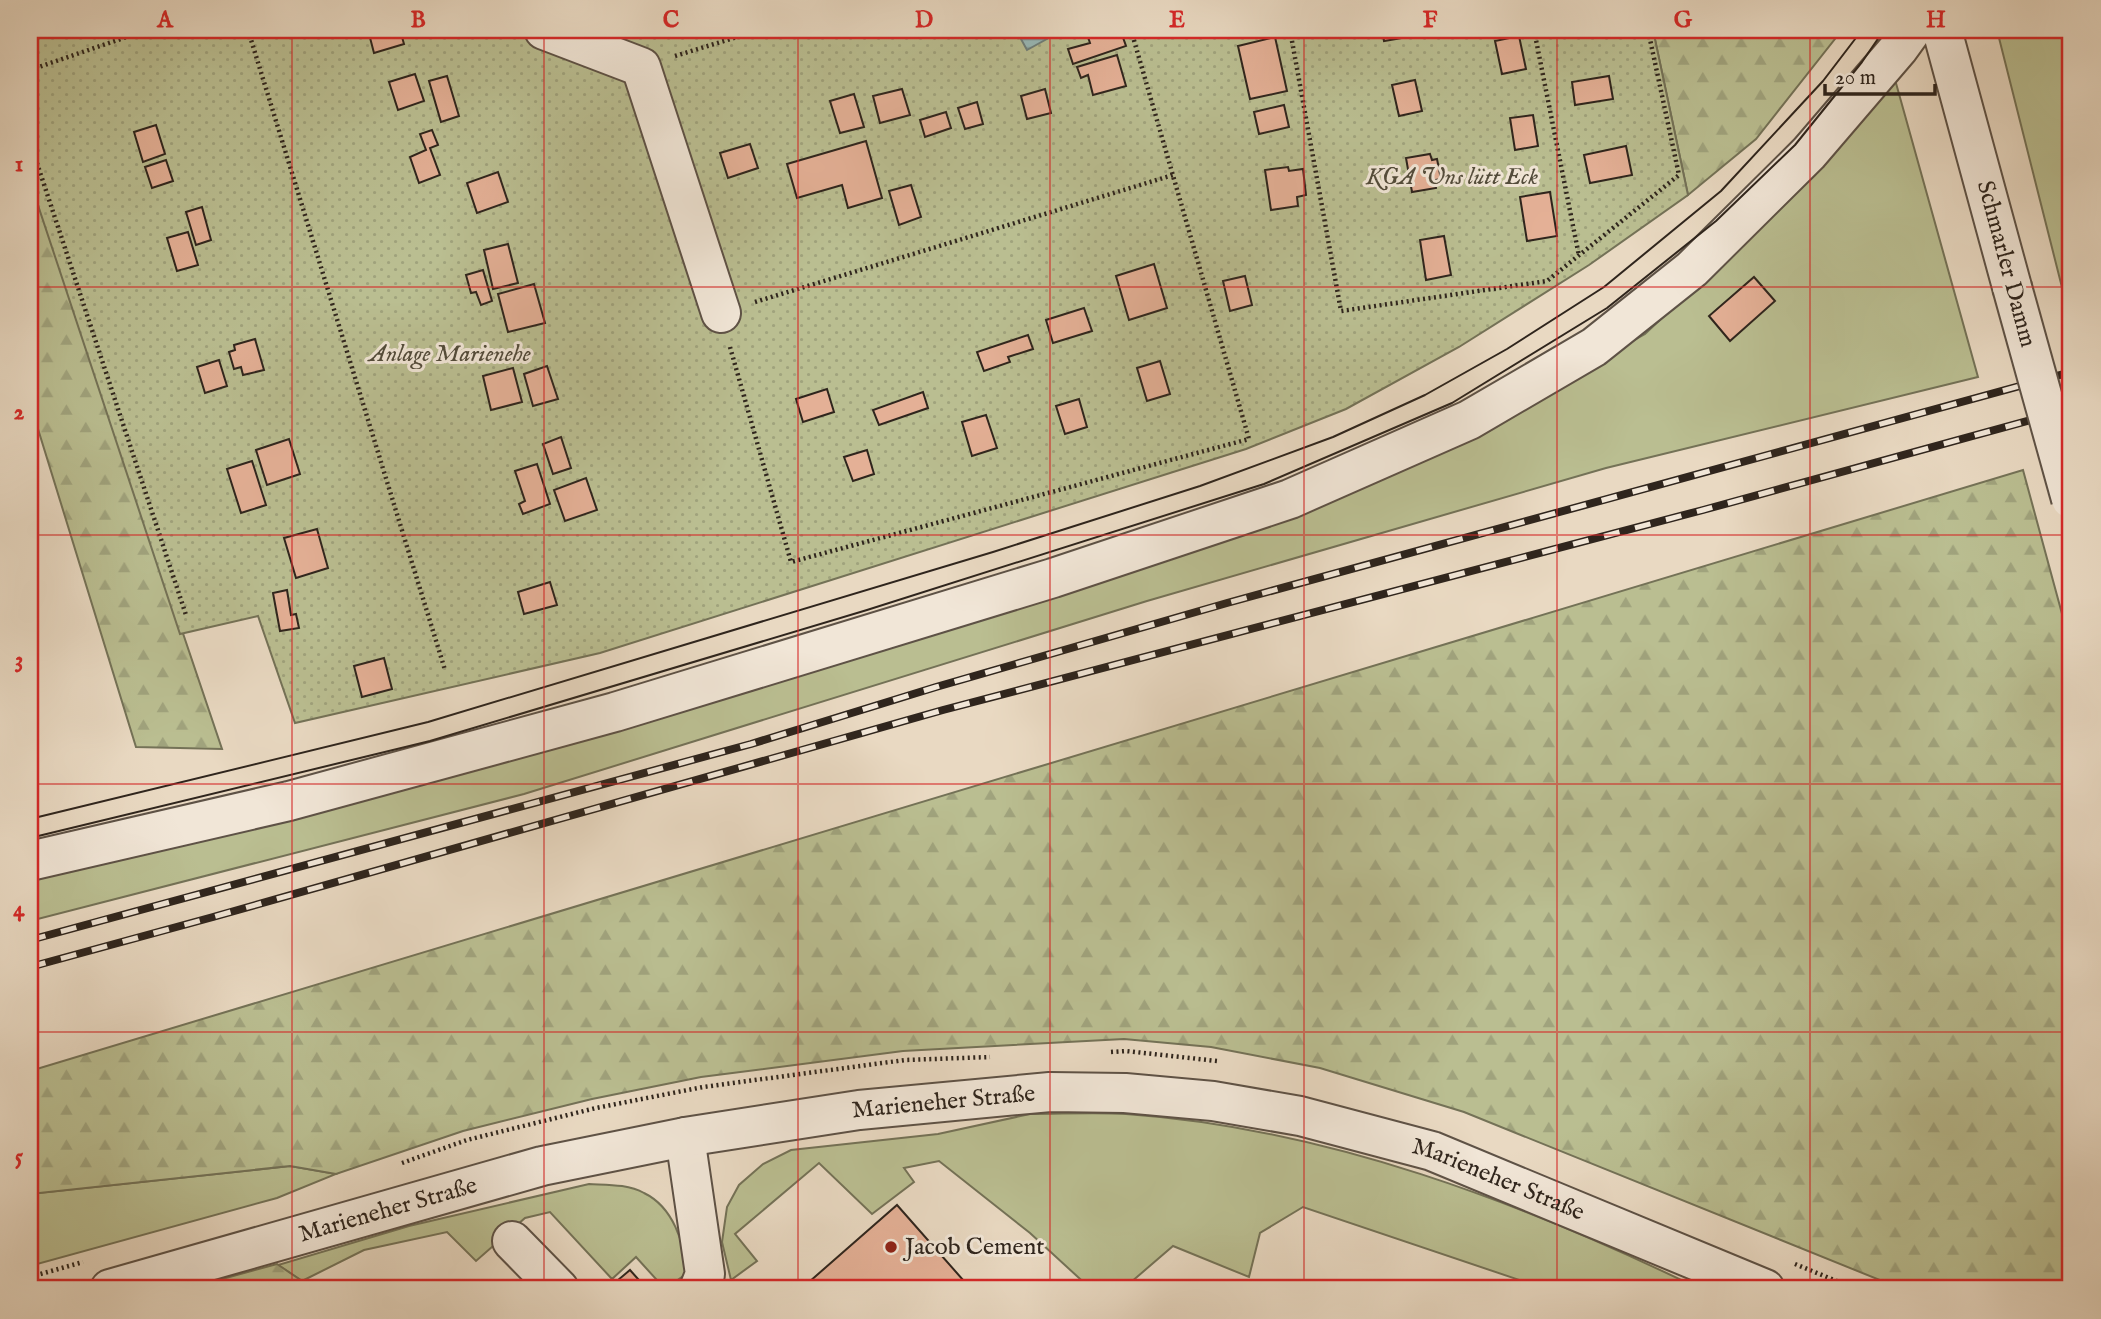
<svg xmlns="http://www.w3.org/2000/svg" width="2101" height="1319" viewBox="0 0 2101 1319" font-family="'IM FELL English',serif">
  <defs>
    <pattern id="forest-firs" width="22" height="20" patternUnits="userSpaceOnUse" patternTransform="scale(1.75)"><rect width="22" height="20" fill="#babe91"/><path d="M5 1l3.5 6h-7zM16 11l3.5 6h-7z" fill="#a0a37d"/></pattern>
    <pattern id="garden-dots" width="8" height="8" patternUnits="userSpaceOnUse" patternTransform="scale(1.75)"><rect width="8" height="8" fill="#babe91"/><path d="M2 2h.1M6 6h.1" fill="none" stroke="#a0a37d" stroke-width="1.8" stroke-linecap="round"/></pattern>
    <pattern id="water-rules" width="6" height="5" patternUnits="userSpaceOnUse" patternTransform="scale(1.75)"><rect width="6" height="5" fill="#98b9b8"/><path d="M0 2.5h6" fill="none" stroke="#7c9695"/></pattern>
  </defs>
  <rect width="100%" height="100%" fill="#e9d9c2"/>
  <filter id="stains"><feTurbulence type="fractalNoise" baseFrequency=".00286" numOctaves="4"/><feColorMatrix values="0 0 0 0 .2 0 0 0 0 .09 0 0 0 0 .02 0 0 0 .5 -.17"/></filter>
  <radialGradient id="worn" r=".72"><stop offset=".6" stop-color="#630" stop-opacity="0"/><stop offset="1" stop-color="#630" stop-opacity=".3"/></radialGradient>
  <g fill="#babe91" stroke="#747257" stroke-width="2">
    <path d="M1997 30H2071V323Z"/>
    <path d="M1894 76 1978 377 1606 468 1147 601 524 794 30 921V875L1116 570 1547 390 1645 334 1815 175Z"/>
    <path d="M1030 1114C1062 1114 1094 1112 1126 1114 1326 1128 1521 1202 1700 1289H1546L1303 1207 1260 1233 1249 1277 1173 1246 1123 1289H1091L1030 1233 939 1161 904 1168 914 1182 872 1214 819 1163 735 1234 757 1261 731 1280 722 1242 727 1207 739 1185 763 1164 791 1150 938 1134Z"/>
    <path d="M290 1166 336 1174 277 1198 30 1266V1194Z"/>
    <path d="M589 1184C607 1185 628 1184 644 1193 673 1207 685 1243 686 1274L665 1289 636 1257 612 1279 550 1212 525 1218 476 1261 447 1232 364 1250 302 1281 278 1265 409 1226Z"/>
  </g>
  <g fill="url(#forest-firs)" stroke="#747257" stroke-width="2">
    <path d="M1653 30H1842L1756 139 1688 195Z"/>
    <path d="M30 180 222 749 136 747 30 403Z"/>
    <path d="M2023 470 2071 647V1289H1902L1464 1112 1320 1068 1211 1047 1124 1039 903 1051 701 1077 592 1099 463 1131 336 1174 290 1166 30 1194V1071Z"/>
    <path d="M277 1264 302 1281 294 1289H186Z"/>
  </g>
  <path fill="url(#garden-dots)" stroke="#747257" stroke-width="2" d="M30 30H1653L1688 195 1589 265 1459 347 1346 409 1246 449 600 653 295 723 258 616 180 634 30 181Z"/>
  <path fill="url(#water-rules)" stroke="#6e7e7a" stroke-width="2" d="M1016 30H1063L1027 50Z"/>
  <g fill="#e4b096" stroke="#2f251d" stroke-width="2">
    <path d="M368 30H400L404 44 374 53Z"/>
    <path d="M1091 30H1109L1111 36 1121 32 1126 46 1073 64 1068 49 1090 43 1086 31Z"/>
    <path d="M1382 30H1407L1408 37 1384 41Z"/>
    <path d="M1519 36 1526 69 1502 74 1495 41Z"/>
    <path d="M1275 37 1287 91 1250 99 1238 46Z"/>
    <path d="M1117 55 1126 86 1093 95 1088 75 1081 78 1077 67Z"/>
    <path d="M415 74 424 101 398 110 389 82Z"/>
    <path d="M447 76 459 116 441 122 429 81Z"/>
    <path d="M1609 76 1613 99 1575 105 1572 82Z"/>
    <path d="M1415 80 1422 111 1399 116 1392 85Z"/>
    <path d="M902 89 910 115 880 123 873 96Z"/>
    <path d="M1045 89 1051 113 1027 119 1021 96Z"/>
    <path d="M854 94 864 127 840 133 830 101Z"/>
    <path d="M977 102 983 124 965 129 958 108Z"/>
    <path d="M1284 105 1289 127 1259 134 1254 112Z"/>
    <path d="M946 112 951 128 925 137 920 120Z"/>
    <path d="M1533 115 1538 146 1515 150 1510 118Z"/>
    <path d="M156 125 165 154 143 162 134 132Z"/>
    <path d="M432 130 438 145 430 148 440 175 419 183 410 157 426 150 420 134Z"/>
    <path d="M866 141 882 198 848 208 842 185 797 198 787 164Z"/>
    <path d="M750 144 758 168 728 178 720 153Z"/>
    <path d="M1626 146 1632 175 1590 183 1584 155Z"/>
    <path d="M1430 154 1432 160 1437 159 1441 179 1435 180 1436 188 1412 192 1406 158Z"/>
    <path d="M166 160 173 181 152 188 145 167Z"/>
    <path d="M1288 167 1289 171 1303 169 1306 195 1297 197 1298 206 1271 210 1265 170Z"/>
    <path d="M498 172 508 202 477 213 467 183Z"/>
    <path d="M911 185 921 217 899 225 889 191Z"/>
    <path d="M1550 192 1557 236 1527 241 1520 197Z"/>
    <path d="M202 207 211 240 196 245 186 212Z"/>
    <path d="M188 232 198 265 177 271 167 238Z"/>
    <path d="M1444 236 1451 275 1426 280 1420 240Z"/>
    <path d="M508 244 518 283 493 289 484 250Z"/>
    <path d="M1154 264 1167 308 1129 320 1116 276Z"/>
    <path d="M483 270 492 301 481 305 476 292 471 293 466 275Z"/>
    <path d="M1245 276 1252 305 1230 311 1223 281Z"/>
    <path d="M1754 277 1775 301 1730 341 1709 316Z"/>
    <path d="M534 284 545 323 508 332 498 294Z"/>
    <path d="M1084 308 1092 331 1053 343 1046 320Z"/>
    <path d="M1028 335 1033 349 1008 357 1010 362 984 371 977 352Z"/>
    <path d="M255 339 264 370 243 375 241 367 234 369 229 352 235 350 234 345Z"/>
    <path d="M219 360 227 386 205 393 197 367Z"/>
    <path d="M1160 361 1170 394 1147 401 1137 368Z"/>
    <path d="M547 366 558 399 533 406 524 374Z"/>
    <path d="M513 368 522 402 491 410 483 376Z"/>
    <path d="M827 389 834 412 803 422 796 399Z"/>
    <path d="M923 392 928 408 879 425 873 410Z"/>
    <path d="M1079 399 1087 427 1065 434 1056 406Z"/>
    <path d="M986 415 997 448 972 456 962 422Z"/>
    <path d="M561 437 571 468 553 474 543 444Z"/>
    <path d="M289 439 300 474 267 485 256 450Z"/>
    <path d="M867 450 874 474 853 481 844 457Z"/>
    <path d="M252 461 266 505 241 513 227 469Z"/>
    <path d="M537 464 550 504 523 514 519 504 525 501 515 471Z"/>
    <path d="M586 478 597 510 565 521 554 490Z"/>
    <path d="M317 529 328 568 296 578 284 538Z"/>
    <path d="M550 582 557 605 524 614 518 592Z"/>
    <path d="M287 590 291 615 296 614 299 628 280 631 273 593Z"/>
    <path d="M384 658 392 689 362 697 354 666Z"/>
    <path d="M897 1205 971 1289H801Z"/>
    <path d="M630 1270 647 1289H626L618 1280Z"/>
  </g>
  <g fill="none" stroke-linecap="round" stroke-linejoin="round">
    <defs>
      <g id="minor">
        <path d="M544 30 641 67 721 313"/>
        <path d="M1942 30 2012 287"/>
        <path d="M30 861 289 801 615 712 1053 578 1290 499 1469 420 1594 347 1692 269 1809 153 1899 48 1912 30"/>
        <path d="M685 1137 705 1274 699 1289"/>
        <path d="M512 1241 559 1289"/>
        <path id="s1" d="M110 1289 542 1166 685 1137 859 1110 1050 1092 1125 1093 1213 1101 1300 1116 1432 1151 1765 1289"/>
      </g>
    </defs>
    <use href="#minor" stroke="#5e5246" stroke-width="42"/>
    <g stroke="#2f251d" stroke-width="4.5" stroke-dasharray="2 3.5" stroke-linecap="butt">
      <path d="M248 30 445 670"/>
      <path d="M1290 30 1341 311 1547 281 1679 175 1648 30"/>
      <path d="M1534 30 1579 256"/>
      <path d="M675 56 760 30"/>
      <path d="M30 70 147 30"/>
      <path d="M30 142 186 615"/>
      <path d="M755 302 1173 175"/>
      <path d="M730 347 791 562 1249 439 1131 30"/>
      <path d="M1111 1052 1126 1051 1217 1061"/>
      <path d="M402 1163 467 1140 596 1108 703 1087 905 1060 990 1057"/>
      <path d="M1795 1264 1856 1289"/>
      <path d="M30 1277 83 1262"/>
    </g>
    <use href="#minor" stroke="#f1e6d7" stroke-width="38"/>
    <g stroke="#2f251d" stroke-width="2">
      <path d="M30 819 428 722 993 552 1200 486 1333 437 1425 395 1507 349 1604 287 1721 191 1823 81 1862 30"/>
      <path d="M30 838 430 741 867 610 1264 484 1452 403 1607 308 1716 221 1795 145 1862 62 1884 30"/>
    </g>
    <defs>
      <g id="rail">
        <path d="M30 940 751 744 936 687 1227 603 2071 372"/>
        <path d="M30 967 213 917 943 710 1703 510 2071 409"/>
      </g>
    </defs>
    <use href="#rail" stroke="#2f251d" stroke-width="8"/>
    <use href="#rail" stroke="#f1e6d7" stroke-width="5" stroke-dasharray="16" stroke-linecap="butt"/>
    <defs>
      <path id="minor-bridge" d="M2012 287 2071 499"/>
    </defs>
    <use href="#minor-bridge" stroke="#5e5246" stroke-width="42" stroke-linecap="butt"/>
    <use href="#minor-bridge" stroke="#f1e6d7" stroke-width="38"/>
  </g>
  <path fill="none" stroke="#d62828" stroke-width="2" stroke-opacity="0.55" d="M292 30V1289M544 30V1289M798 30V1289M1050 30V1289M1304 30V1289M1557 30V1289M1810 30V1289M30 287H2071M30 535H2071M30 784H2071M30 1032H2071"/>
  <circle fill="#8f2418" stroke="#f1e6d7" stroke-width="2.5" cx="891" cy="1247" r="7"/>
  <g text-anchor="middle" dominant-baseline="central" stroke-width="6" stroke-linejoin="round" paint-order="stroke">
    <g font-size="24" font-style="italic" fill="#524b3a" stroke="#f1e6d7">
      <text x="1452" y="177">KGA Uns lütt Eck</text>
      <text x="450" y="354">Anlage Marienehe</text>
    </g>
    <g font-size="24" fill="#2f251d" stroke="#f1e6d7">
      <text transform="translate(2006 264) rotate(75)">Schmarler Damm</text>
      <text stroke="none"><textPath href="#s1" startOffset="856">Marieneher Straße</textPath></text>
      <text stroke="none"><textPath href="#s1" startOffset="1423">Marieneher Straße</textPath></text>
      <text stroke="none"><textPath href="#s1" startOffset="289">Marieneher Straße</textPath></text>
    </g>
    <g font-size="24" fill="#2f251d" stroke="#f1e6d7" text-anchor="start">
      <text x="905" y="1247">Jacob Cement</text>
    </g>
  </g>
  <rect width="2101" height="1319" fill="none" stroke="#e9d9c2" stroke-width="77"/>
  <path d="M1825 84v10h110v-10" fill="none" stroke="#2f251d" stroke-width="3.5"/>
  <text x="1835" y="84" font-size="21" fill="#2f251d" stroke="#f1e6d7" stroke-width="5" paint-order="stroke">20 m</text>
  <rect x="38" y="38" width="2024" height="1242" fill="none" stroke="#d62828" stroke-width="2.5"/>
  <g font-size="23" text-anchor="middle" font-weight="bold" fill="#d62828">
    <text x="165" y="27">A</text>
    <text x="418" y="27">B</text>
    <text x="671" y="27">C</text>
    <text x="924" y="27">D</text>
    <text x="1177" y="27">E</text>
    <text x="1430" y="27">F</text>
    <text x="1683" y="27">G</text>
    <text x="1936" y="27">H</text>
    <text x="19" y="171">1</text>
    <text x="19" y="419">2</text>
    <text x="19" y="667">3</text>
    <text x="19" y="916">4</text>
    <text x="19" y="1164">5</text>
  </g>
  <rect width="100%" height="100%" filter="url(#stains)"/>
  <rect width="100%" height="100%" fill="url(#worn)"/>
</svg>
